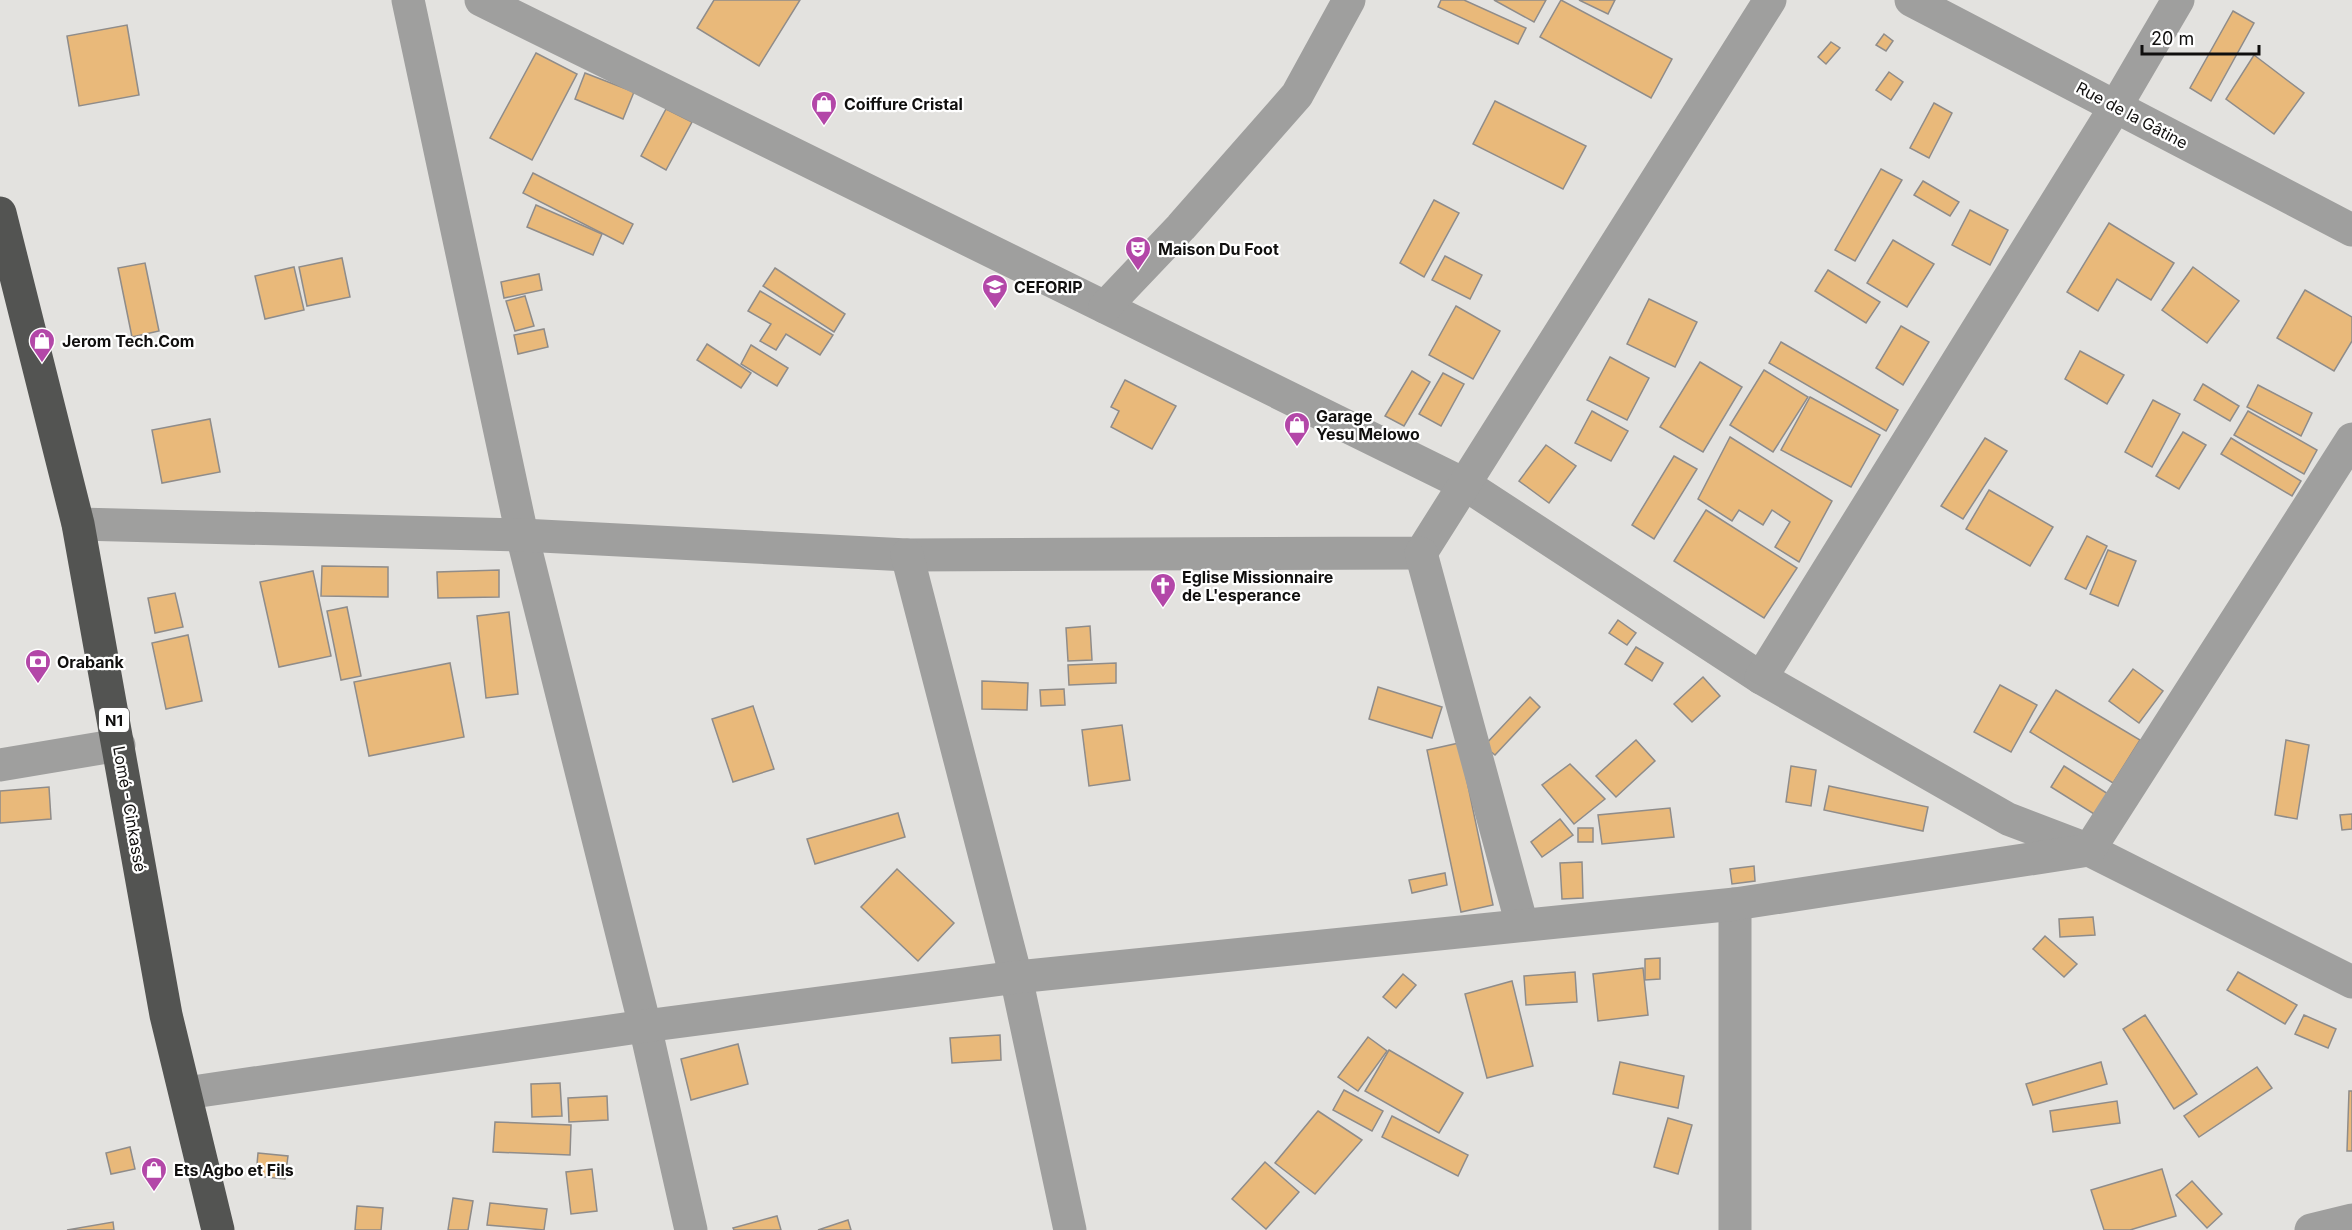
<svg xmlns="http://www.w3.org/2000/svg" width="2352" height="1230" viewBox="0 0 2352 1230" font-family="Inter,sans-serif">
  <rect width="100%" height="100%" fill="#e3e2df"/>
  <g fill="#e9b97a" stroke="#8f8c8a" stroke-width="1.5">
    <path d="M714 0H800L759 66 697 28Z"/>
    <path d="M1441 0H1464L1526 28 1518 44 1438 7Z"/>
    <path d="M1494 0H1546L1534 22Z"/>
    <path d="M1561 0 1672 59 1651 98 1540 37Z"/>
    <path d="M1579 0H1615L1608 14Z"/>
    <path d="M2233 11 2254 23 2211 101 2190 88Z"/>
    <path d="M127 25 139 95 79 106 67 36Z"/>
    <path d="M1884 34 1893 41 1886 51 1876 45Z"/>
    <path d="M1831 42 1840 48 1826 64 1818 57Z"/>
    <path d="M536 53 577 74 532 160 490 138Z"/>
    <path d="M2254 55 2304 93 2274 134 2226 99Z"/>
    <path d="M1889 72 1903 82 1891 100 1876 90Z"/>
    <path d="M585 73 634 92 623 119 575 99Z"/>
    <path d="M1495 101 1586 146 1563 189 1473 144Z"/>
    <path d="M1934 103 1952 113 1929 158 1910 148Z"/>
    <path d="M666 109 692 122 666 170 641 156Z"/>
    <path d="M1881 169 1902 180 1855 261 1835 250Z"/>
    <path d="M533 173 633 224 623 244 523 193Z"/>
    <path d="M1923 181 1959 202 1950 216 1914 195Z"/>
    <path d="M1434 200 1459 213 1424 277 1400 263Z"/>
    <path d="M536 205 602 234 593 255 527 227Z"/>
    <path d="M1970 210 2008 230 1990 265 1952 245Z"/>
    <path d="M2109 223 2174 263 2151 300 2117 279 2098 311 2067 292Z"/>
    <path d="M1893 240 1934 264 1907 307 1867 283Z"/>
    <path d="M1445 256 1482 275 1470 299 1432 280Z"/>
    <path d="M342 258 350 297 307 306 299 267Z"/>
    <path d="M145 263 159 331 132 337 118 268Z"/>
    <path d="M294 267 304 310 265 319 255 276Z"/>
    <path d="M2193 267 2239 301 2207 343 2162 310Z"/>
    <path d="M775 268 845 314 834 332 763 286Z"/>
    <path d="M1828 270 1880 302 1866 323 1815 291Z"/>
    <path d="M539 274 542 290 504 298 501 282Z"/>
    <path d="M2305 290 2352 317V341L2334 371 2277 338Z"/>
    <path d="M760 291 833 335 820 355 786 334 776 350 760 341 771 324 748 311Z"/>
    <path d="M525 296 534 326 515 331 506 301Z"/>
    <path d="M1649 299 1697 322 1675 367 1627 344Z"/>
    <path d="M1456 306 1500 331 1473 379 1429 355Z"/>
    <path d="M1901 326 1929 342 1903 385 1876 368Z"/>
    <path d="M544 329 548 347 518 354 514 335Z"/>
    <path d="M1781 342 1898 410 1886 431 1769 363Z"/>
    <path d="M707 344 751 373 741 388 697 360Z"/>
    <path d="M751 345 788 368 777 386 741 364Z"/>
    <path d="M2080 351 2124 375 2107 404 2065 379Z"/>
    <path d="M1610 357 1649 378 1627 420 1587 400Z"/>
    <path d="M1700 362 1742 387 1703 452 1660 427Z"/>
    <path d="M1764 370 1808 397 1773 452 1730 425Z"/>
    <path d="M1412 371 1430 382 1404 426 1385 416Z"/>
    <path d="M1443 373 1464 384 1441 426 1419 414Z"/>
    <path d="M1125 380 1176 406 1152 449 1111 427 1119 411 1111 407Z"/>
    <path d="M2203 384 2239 406 2230 421 2194 400Z"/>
    <path d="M2258 385 2312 413 2301 436 2247 407Z"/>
    <path d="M1810 397 1880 435 1851 487 1781 450Z"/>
    <path d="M2153 400 2180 414 2152 467 2125 452Z"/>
    <path d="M1592 411 1628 431 1611 461 1575 443Z"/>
    <path d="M2248 411 2317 450 2304 474 2234 435Z"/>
    <path d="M210 419 220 472 162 483 152 430Z"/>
    <path d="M2183 432 2206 445 2179 489 2156 476Z"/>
    <path d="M1730 437 1832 501 1799 562 1775 547 1790 522 1772 510 1763 525 1739 510 1732 521 1698 499Z"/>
    <path d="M1985 438 2007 451 1963 519 1941 506Z"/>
    <path d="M2231 438 2301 481 2292 496 2221 454Z"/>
    <path d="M1546 445 1576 466 1549 503 1519 481Z"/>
    <path d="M1674 456 1697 469 1654 539 1632 525Z"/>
    <path d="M1989 490 2053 527 2030 566 1966 529Z"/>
    <path d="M1706 510 1797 568 1764 618 1674 561Z"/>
    <path d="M2087 536 2107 546 2086 589 2065 579Z"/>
    <path d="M2108 550 2136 561 2118 606 2090 594Z"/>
    <path d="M322 566 388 567V597L321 596Z"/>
    <path d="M499 570V597L438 598 437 572Z"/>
    <path d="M313 571 331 656 279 667 260 582Z"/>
    <path d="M175 593 183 627 155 633 148 598Z"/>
    <path d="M347 607 361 676 341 680 327 611Z"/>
    <path d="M509 612 518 694 486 698 477 616Z"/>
    <path d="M1618 620 1636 633 1627 645 1609 633Z"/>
    <path d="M1090 626 1092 660 1068 661 1066 628Z"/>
    <path d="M188 635 202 701 166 709 152 643Z"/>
    <path d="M1636 647 1663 663 1652 681 1625 664Z"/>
    <path d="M450 663 464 737 369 756 354 682Z"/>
    <path d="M1116 663V683L1069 685 1068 665Z"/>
    <path d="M2133 669 2163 691 2139 723 2109 701Z"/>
    <path d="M1703 677 1720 696 1692 722 1674 704Z"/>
    <path d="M982 681 1028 683 1027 710 982 709Z"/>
    <path d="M2000 685 2037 705 2011 752 1974 732Z"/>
    <path d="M1378 687 1442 707 1432 738 1369 719Z"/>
    <path d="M1064 689 1065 705 1041 706 1040 690Z"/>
    <path d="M2056 690 2140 740 2113 783 2030 732Z"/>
    <path d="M1530 697 1540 707 1495 755 1484 746Z"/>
    <path d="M753 706 774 769 733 782 712 719Z"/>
    <path d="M1122 725 1130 780 1089 786 1082 730Z"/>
    <path d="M1636 740 1655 761 1616 797 1596 776Z"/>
    <path d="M2286 740 2309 745 2297 819 2275 815Z"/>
    <path d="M1459 743 1493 905 1461 912 1427 750Z"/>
    <path d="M1570 764 1605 799 1574 824 1542 785Z"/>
    <path d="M1791 766 1816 770 1811 806 1786 802Z"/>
    <path d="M2064 766 2116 799 2102 819 2051 787Z"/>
    <path d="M1829 786 1928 807 1923 831 1824 810Z"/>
    <path d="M49 787 51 819 0 823V791Z"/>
    <path d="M1670 808 1674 837 1602 844 1598 815Z"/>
    <path d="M898 813 905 837 815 864 807 839Z"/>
    <path d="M2352 814V829L2342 830 2340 815Z"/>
    <path d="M1560 819 1573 835 1542 857 1531 842Z"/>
    <rect x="1578" y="828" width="15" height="14"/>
    <path d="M1582 862 1583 898 1562 899 1560 863Z"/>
    <path d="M1754 866 1755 881 1732 884 1730 869Z"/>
    <path d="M897 869 954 923 918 961 861 907Z"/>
    <path d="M1445 873 1447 885 1412 893 1409 880Z"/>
    <path d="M2093 917 2095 935 2060 937 2059 919Z"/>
    <path d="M2045 936 2077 964 2064 977 2033 949Z"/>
    <path d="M1660 958V979L1645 980V959Z"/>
    <path d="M1643 968 1648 1015 1598 1021 1593 974Z"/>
    <path d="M1575 972 1577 1002 1526 1005 1524 976Z"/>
    <path d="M2238 972 2297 1005 2285 1024 2227 990Z"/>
    <path d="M1403 974 1416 985 1396 1008 1383 997Z"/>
    <path d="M1512 981 1533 1066 1487 1078 1465 994Z"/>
    <path d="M2145 1015 2197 1094 2174 1109 2123 1029Z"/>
    <path d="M2304 1015 2336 1029 2328 1048 2295 1034Z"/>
    <path d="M1000 1035 1001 1060 952 1063 950 1038Z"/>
    <path d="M1368 1037 1387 1051 1358 1091 1338 1077Z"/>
    <path d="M738 1044 748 1084 691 1100 681 1059Z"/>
    <path d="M1389 1050 1463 1093 1439 1133 1365 1091Z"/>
    <path d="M1620 1062 1684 1076 1678 1108 1613 1094Z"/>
    <path d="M2101 1062 2107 1084 2033 1105 2026 1084Z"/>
    <path d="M2257 1067 2272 1088 2199 1137 2184 1116Z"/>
    <path d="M560 1083 562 1116 532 1117 531 1084Z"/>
    <path d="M1344 1090 1383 1111 1372 1131 1333 1110Z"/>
    <path d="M2349 1091H2352V1151H2347Z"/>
    <path d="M607 1096 608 1120 569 1122 568 1098Z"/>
    <path d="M2117 1101 2120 1123 2053 1132 2050 1111Z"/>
    <path d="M1318 1111 1362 1140 1315 1194 1275 1163Z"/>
    <path d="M1392 1116 1468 1155 1458 1176 1382 1137Z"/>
    <path d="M1668 1118 1692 1125 1678 1174 1654 1167Z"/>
    <path d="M495 1122 571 1125 570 1155 493 1152Z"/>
    <path d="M130 1147 135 1169 111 1174 106 1153Z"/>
    <path d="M258 1153 288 1156 285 1179 256 1176Z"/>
    <path d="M1265 1162 1299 1192 1266 1229 1232 1199Z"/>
    <path d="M592 1169 597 1211 571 1214 566 1172Z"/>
    <path d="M2162 1169 2176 1216 2130 1230H2104L2091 1190Z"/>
    <path d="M2192 1181 2222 1214 2207 1228 2176 1195Z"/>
    <path d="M453 1198 473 1201 468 1230H448Z"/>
    <path d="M490 1203 547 1209 544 1230 487 1225Z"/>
    <path d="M357 1206 383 1208 381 1230H355Z"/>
    <path d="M777 1216 781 1230H734L733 1228Z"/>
    <path d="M848 1220 851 1230H818Z"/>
    <path d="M113 1222 114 1230H67Z"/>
  </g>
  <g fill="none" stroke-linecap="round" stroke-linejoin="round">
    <g stroke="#9f9f9e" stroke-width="33">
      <path d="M408 0 522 535 645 1026 691 1230"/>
      <path d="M481 0 1466 485 1761 678 2008 819 2089 850 2352 982"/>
      <path d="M1911 0 2352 230"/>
      <path d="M1105 307 1181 227 1297 95 1349 0"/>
      <path d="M78 524 522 535 907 555 1421 553 1770 0"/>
      <path d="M1421 553 1522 925"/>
      <path d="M907 555 1016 977 1070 1230"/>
      <path d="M1761 678 2116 106 2178 0"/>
      <path d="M0 765 119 745"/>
      <path d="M1735 904V1230"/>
      <path d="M186 1093 645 1026 1016 977 1735 904 2089 850 2352 439"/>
      <path d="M2311 1230 2352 1220"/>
    </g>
    <path stroke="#535452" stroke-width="33" d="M0 213 78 524 166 1015 218 1230"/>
  </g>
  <defs>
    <symbol id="shop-pin" viewBox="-11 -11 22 30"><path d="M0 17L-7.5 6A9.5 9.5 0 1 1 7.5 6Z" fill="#b347a8" stroke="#fff"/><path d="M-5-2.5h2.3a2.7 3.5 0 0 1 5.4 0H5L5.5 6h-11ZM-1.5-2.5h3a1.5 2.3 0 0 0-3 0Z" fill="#fff"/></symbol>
    <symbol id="theatre-pin" viewBox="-11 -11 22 30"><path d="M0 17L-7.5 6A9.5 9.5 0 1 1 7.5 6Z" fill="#b347a8" stroke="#fff"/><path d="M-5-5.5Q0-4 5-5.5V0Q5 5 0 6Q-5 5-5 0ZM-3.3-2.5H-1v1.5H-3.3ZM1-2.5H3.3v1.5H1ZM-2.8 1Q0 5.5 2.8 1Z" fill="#fff"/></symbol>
    <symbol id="school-pin" viewBox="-11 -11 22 30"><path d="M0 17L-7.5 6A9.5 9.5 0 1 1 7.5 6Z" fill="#b347a8" stroke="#fff"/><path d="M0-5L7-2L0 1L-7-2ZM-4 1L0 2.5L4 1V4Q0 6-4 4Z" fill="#fff"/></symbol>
    <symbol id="church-pin" viewBox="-11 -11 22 30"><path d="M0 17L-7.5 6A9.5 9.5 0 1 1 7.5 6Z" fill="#b347a8" stroke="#fff"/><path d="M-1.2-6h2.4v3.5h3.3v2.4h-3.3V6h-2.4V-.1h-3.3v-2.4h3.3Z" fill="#fff"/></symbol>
    <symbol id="bank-pin" viewBox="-11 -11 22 30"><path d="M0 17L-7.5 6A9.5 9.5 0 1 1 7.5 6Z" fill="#b347a8" stroke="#fff"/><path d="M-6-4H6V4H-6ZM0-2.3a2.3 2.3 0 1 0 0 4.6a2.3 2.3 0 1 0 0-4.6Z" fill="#fff"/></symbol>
  </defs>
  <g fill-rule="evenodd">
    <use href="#shop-pin" x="809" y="89" width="30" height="40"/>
    <use href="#theatre-pin" x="1123" y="234" width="30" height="40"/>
    <use href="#school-pin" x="980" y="272" width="30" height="40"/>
    <use href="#shop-pin" x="27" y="326" width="30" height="40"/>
    <use href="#shop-pin" x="1282" y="410" width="30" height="40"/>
    <use href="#church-pin" x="1148" y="571" width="30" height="40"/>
    <use href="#bank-pin" x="23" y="647" width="30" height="40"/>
    <use href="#shop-pin" x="139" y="1155" width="30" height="40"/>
  </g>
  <g text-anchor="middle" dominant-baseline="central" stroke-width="4.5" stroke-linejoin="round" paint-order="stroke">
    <rect fill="#fff" stroke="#585756" stroke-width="1.5" x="99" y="708" width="30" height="24" rx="4.5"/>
    <g font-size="15" font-weight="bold" fill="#100f0e">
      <text x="114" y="720">N1</text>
    </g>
    <g font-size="16" font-weight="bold" fill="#100f0e" stroke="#fff" text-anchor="start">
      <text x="844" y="104">Coiffure Cristal</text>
      <text x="1158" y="249">Maison Du Foot</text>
      <text x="1014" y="287">CEFORIP</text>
      <text x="62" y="341">Jerom Tech.Com</text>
      <text x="1316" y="416">Garage<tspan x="1316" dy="18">Yesu Melowo</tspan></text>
      <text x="1182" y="577">Eglise Missionnaire<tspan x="1182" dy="18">de L'esperance</tspan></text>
      <text x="57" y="662">Orabank</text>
      <text x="174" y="1170">Ets Agbo et Fils</text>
    </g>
    <g font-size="16" fill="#100f0e" stroke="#fff">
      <text transform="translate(2132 115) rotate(28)">Rue de la Gâtine</text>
      <text transform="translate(130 809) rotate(80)">Lomé - Cinkassé</text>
    </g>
  </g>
  <path d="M2142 45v9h117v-9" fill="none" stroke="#100f0e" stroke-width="3"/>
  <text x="2151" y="45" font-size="18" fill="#100f0e" stroke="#ffffff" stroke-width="4.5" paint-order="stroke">20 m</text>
</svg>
